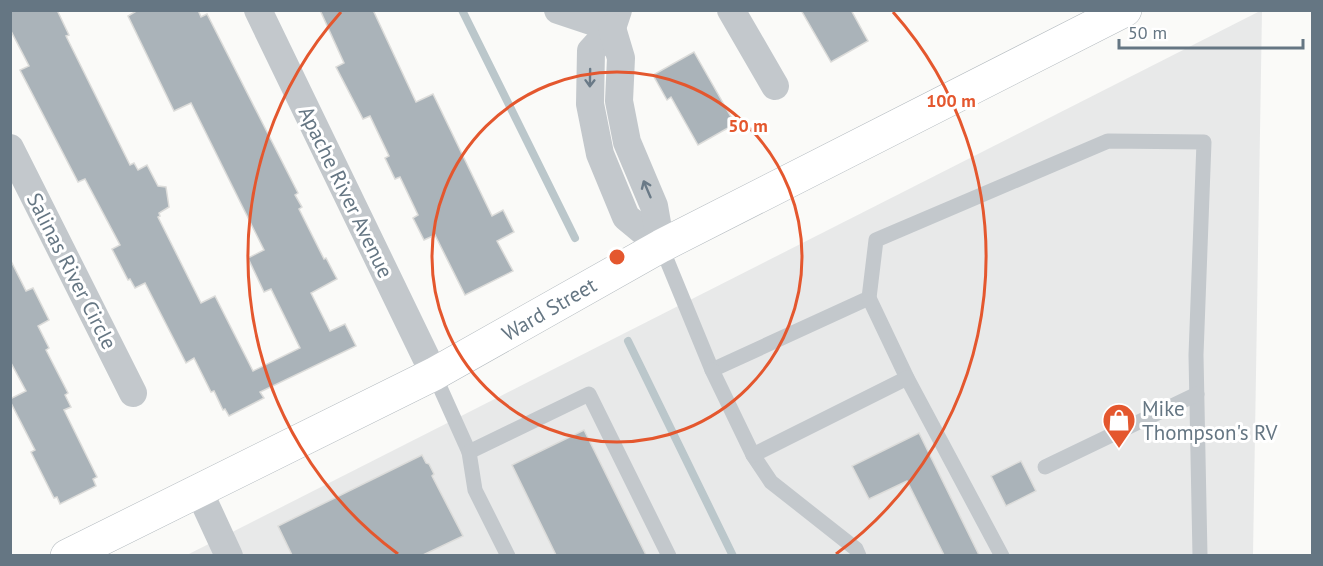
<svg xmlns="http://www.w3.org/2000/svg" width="1323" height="566" viewBox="0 0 1323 566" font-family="'PT Sans',sans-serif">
  <rect width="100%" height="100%" fill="#fafaf8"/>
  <path fill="#e8e9e9" d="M1260 11H1262L1253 555 185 556Z"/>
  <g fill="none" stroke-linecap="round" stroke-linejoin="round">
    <g stroke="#bbc7cb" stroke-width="8">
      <path d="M462 10 575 238"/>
      <path d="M628 341 733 556"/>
    </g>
  </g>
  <g fill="#aab3b9" stroke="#dcdcda" stroke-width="1.5">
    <path d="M10 10H57L69 35 66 36 130 165 134 163 138 170 147 165 158 186 166 187 169 207 159 213 160 216 158 217 201 303 215 296 253 371 300 348 271 289 264 292 248 258 264 250 191 103 174 111 128 16 138 10H198L201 17 207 14 298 193 295 195 302 207 299 209 324 259 326 258 337 279 311 293 330 331 345 324 356 346 260 392 264 398 229 416 225 409 223 410 214 391 211 392 194 358 186 363 145 283 135 288 130 279 128 280 112 249 120 245 85 179 78 182 20 70 29 66 10 29Z"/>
    <path d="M320 10H373L416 102 433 94 492 216 503 210 514 232 497 241 513 271 465 295 435 235 424 240 413 218 418 215 400 177 395 179 385 158 389 156 370 116 363 119 336 67 344 63Z"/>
    <path d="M801 10H851L868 41 831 62Z"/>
    <path d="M694 52 735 124 698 145 671 97 667 100 653 75Z"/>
    <path d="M10 259 26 291 33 288 49 320 38 326 49 348 46 350 68 393 65 395 71 407 64 410 97 477 93 479 96 486 60 504 57 497 54 498 31 452 35 450 10 401V399L26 391 10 361Z"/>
    <path d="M584 430 646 555H556L512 465Z"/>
    <path d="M919 433 979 555H944L907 481 869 499 852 466Z"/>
    <path d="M422 455 426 463 429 464 434 474 432 476 463 536 423 555H292L278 526Z"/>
    <path d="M1021 461 1036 491 1006 506 991 476Z"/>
  </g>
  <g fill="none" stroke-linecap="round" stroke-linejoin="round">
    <defs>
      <path id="secondary" d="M67 556 434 374 661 246 1125 10"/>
    </defs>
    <use href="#secondary" stroke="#b3babf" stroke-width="34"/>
    <g stroke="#c3c8cc" stroke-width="15">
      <path d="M661 246 712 370 869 298 876 240 1108 141 1204 142 1196 355 1200 556"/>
      <path d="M869 298 907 378 1002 556"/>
      <path d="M712 370 753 455 771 482 856 549 859 556"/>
      <path d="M434 374 469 452 589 394 669 556"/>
      <path d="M469 452 475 490 508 556"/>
      <path d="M753 455 907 378"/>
      <path d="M1045 467 1197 394"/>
    </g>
    <g stroke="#c3c8cc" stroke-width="28">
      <path d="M258 10 434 374"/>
      <path d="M558 10 612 28"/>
      <path d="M618 10 612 28 591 51 590 104 600 154 626 217 661 246"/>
      <path d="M731 10 775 86"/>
      <path d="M612 28 621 58 619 101 627 142 654 206 661 246"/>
      <path d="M10 148 133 393"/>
      <path d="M199 491 229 556"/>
    </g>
    <use href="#secondary" stroke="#fff" stroke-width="33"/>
  </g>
  <defs><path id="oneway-shaft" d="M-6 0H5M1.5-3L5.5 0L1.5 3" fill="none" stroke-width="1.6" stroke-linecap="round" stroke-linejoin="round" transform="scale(1.5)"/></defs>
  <g stroke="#6a7a87">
    <use href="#oneway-shaft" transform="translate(590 78) rotate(91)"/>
    <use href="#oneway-shaft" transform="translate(647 189) rotate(-113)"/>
  </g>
  <g fill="none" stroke="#e4572e" stroke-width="3">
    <circle cx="617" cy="257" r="185"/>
    <path d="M398 554A369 369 0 0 1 341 12M893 12A369 369 0 0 1 836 554"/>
  </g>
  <defs>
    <symbol id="shop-pin" viewBox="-11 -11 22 30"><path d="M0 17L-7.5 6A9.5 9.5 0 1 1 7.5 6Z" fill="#e4572e" stroke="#fff"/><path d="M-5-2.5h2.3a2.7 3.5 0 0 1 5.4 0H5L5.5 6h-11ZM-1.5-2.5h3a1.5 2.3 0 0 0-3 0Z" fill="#fff"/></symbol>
  </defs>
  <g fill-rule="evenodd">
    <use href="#shop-pin" x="1100" y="401" width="38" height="52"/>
  </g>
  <g text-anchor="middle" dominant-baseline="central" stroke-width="6" stroke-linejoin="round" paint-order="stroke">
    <g font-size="21" fill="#657683" stroke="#fff">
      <text transform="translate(346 192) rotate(64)">Apache River Avenue</text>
      <text transform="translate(72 271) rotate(63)">Salinas River Circle</text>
      <text transform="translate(549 309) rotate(-30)">Ward Street</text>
    </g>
    <g font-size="21" fill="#657683" stroke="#fff" text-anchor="start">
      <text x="1142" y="408">Mike<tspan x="1142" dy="24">Thompson's RV</tspan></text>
    </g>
  </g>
  <circle cx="617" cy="257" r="9" fill="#e4572e" stroke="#fff" stroke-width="3"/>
  <g font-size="18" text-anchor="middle" font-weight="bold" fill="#e4572e" stroke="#fff" stroke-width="6" stroke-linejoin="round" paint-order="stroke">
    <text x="951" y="107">100 m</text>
    <text x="748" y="132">50 m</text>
  </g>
  <rect width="1323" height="566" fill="none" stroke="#657683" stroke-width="24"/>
  <path d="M1119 39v9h184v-9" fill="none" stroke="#657683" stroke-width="3"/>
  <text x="1128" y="39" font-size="18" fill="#657683" stroke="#ffffff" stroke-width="4.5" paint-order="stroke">50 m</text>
</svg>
